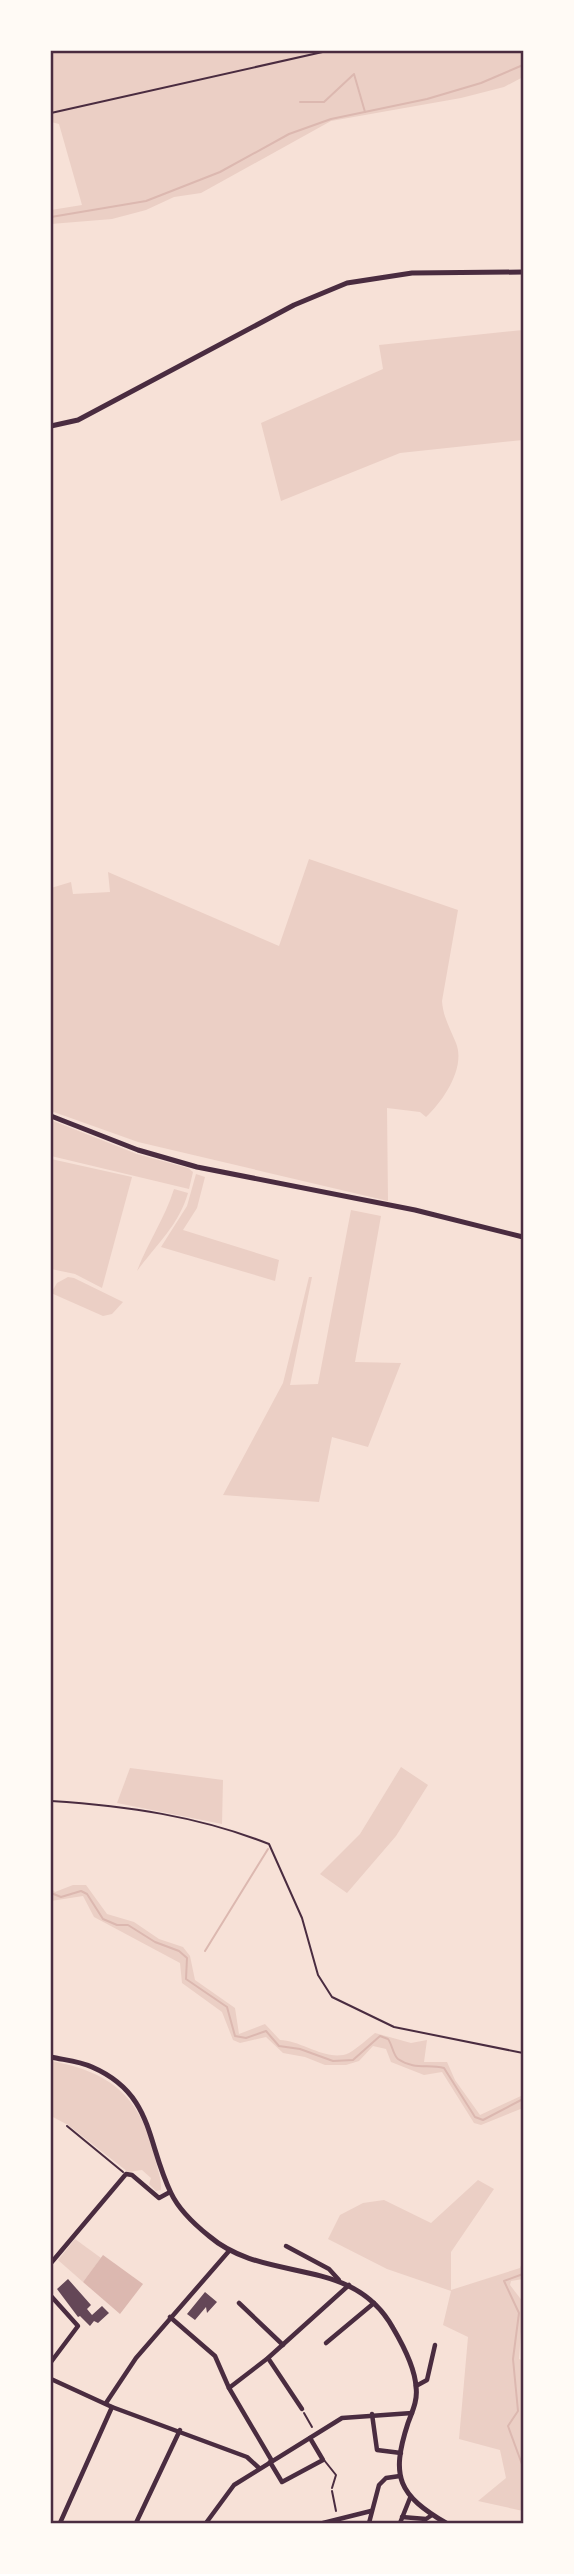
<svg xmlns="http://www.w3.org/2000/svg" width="574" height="2574" viewBox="0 0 574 2574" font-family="'Source Sans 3',sans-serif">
  <rect width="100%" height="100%" fill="#f7e1d7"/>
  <g fill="#ebcfc5">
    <path d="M51 51H523V77L504 87 461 98 331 121 201 193 174 197 146 210 112 219 51 224V210L82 205 59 124 51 122Z"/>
    <path d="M523 330V440L400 453 281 501 261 423 383 369 379 345Z"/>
    <path d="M309 859 458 910 442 1001C443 1017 450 1028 456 1043 466 1068 443 1101 426 1117L420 1112 387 1108 388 1201 138 1142 51 1111V888L71 882 73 894 110 892 108 872 279 946Z"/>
    <path d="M51 1120 137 1154 188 1168 193 1172 189 1189 51 1156Z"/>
    <path d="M51 1159 132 1177 102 1288 75 1274 51 1269Z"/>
    <path d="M196 1174 205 1177 197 1208 183 1230 279 1260 275 1281 161 1247 187 1206Z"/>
    <path d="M174 1189 188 1193C179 1225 156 1245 137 1271 148 1242 165 1218 174 1189Z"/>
    <path d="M351 1210 381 1216 355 1362 401 1363 368 1447 332 1437 319 1502 223 1495 283 1383 309 1277H312L290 1385 318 1384Z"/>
    <path d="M68 1277 74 1278 123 1302 112 1314 103 1316 51 1293 57 1283Z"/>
    <path d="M401 1767 428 1785 396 1836 347 1893 320 1874 360 1834Z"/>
    <path d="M130 1768 223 1780 222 1824 117 1803Z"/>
    <path d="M73 1885H86L107 1914 134 1922 159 1939 183 1947 190 1956 195 1980 235 2008 239 2034 265 2024 280 2040C301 2040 328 2063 349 2053 358 2048 367 2039 375 2033L411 2043 427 2040 424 2062H447L455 2080 480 2115 523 2095V2108L481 2125 474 2123 442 2072 424 2075 391 2062 386 2049 373 2046 359 2061 346 2065H325L305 2057 283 2053 266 2037 240 2043 233 2040 222 2012 182 1983 180 1963 94 1917 83 1896 51 1901V1888L55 1892Z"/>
    <path d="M51 2061C111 2072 141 2097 155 2158 157 2168 162 2180 161 2190L156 2191 149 2184 151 2178 142 2170 128 2172 68 2125 51 2116Z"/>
    <path d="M478 2180 494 2189 451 2252V2290L520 2268 523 2260V2279L511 2281 510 2285 523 2302 519 2359 523 2361V2511L478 2501 506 2478 500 2450 459 2439 468 2337 443 2325 451 2291 387 2269 328 2239 340 2215 363 2203 384 2200 431 2223Z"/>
    <path d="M75 2239 101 2258 83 2282 58 2260Z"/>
  </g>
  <path fill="#dcb8b0" d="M103 2255 143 2284 120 2314 83 2282Z"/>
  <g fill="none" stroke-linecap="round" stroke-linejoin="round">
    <g stroke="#dcb8b0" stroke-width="2">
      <path d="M300 102H324L354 74 365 112"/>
      <path d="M51 217 146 201 220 172 289 134 331 119 427 99 481 83 523 65"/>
      <path d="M51 1893 61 1897 81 1891 87 1894 103 1919 117 1925H128L155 1942 179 1951 187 1958 186 1979 227 2007 235 2036 246 2038 266 2031 279 2046 300 2049 333 2061 353 2060 380 2036 388 2039C392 2044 393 2055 398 2059 414 2070 428 2064 444 2068L475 2117 483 2120 523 2099"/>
      <path d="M205 1951 268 1849"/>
      <path d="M523 2274 504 2281 519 2313 513 2359 518 2411 508 2426 523 2467"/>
    </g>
  </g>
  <g fill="#644757">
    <path d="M68 2279 91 2305 87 2309 92 2315 102 2306 109 2313 98 2323 94 2321 90 2326 80 2316 78 2317 57 2289Z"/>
    <path d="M205 2292 217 2302 207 2313 206 2307 195 2320 187 2314Z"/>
  </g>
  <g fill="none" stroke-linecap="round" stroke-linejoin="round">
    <g stroke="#4a2c40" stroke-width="2">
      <path d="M51 113 327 51"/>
      <path d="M51 1801C127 1806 198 1816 269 1844L302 1918 318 1975 332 1997 394 2027 523 2053"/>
      <path d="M67 2126 123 2172"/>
      <path d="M304 2413 312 2427"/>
      <path d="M332 2491 336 2511"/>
    </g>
    <path stroke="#4a2c40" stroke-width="2" d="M324 2460 336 2475 332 2488"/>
    <g stroke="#4a2c40" stroke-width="4.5">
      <path d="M286 2246 329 2269 339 2280"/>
      <path d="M51 2263 126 2174 132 2175 159 2198 170 2192"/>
      <path d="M51 2296 78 2326 51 2362"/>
      <path d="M239 2303 283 2345"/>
      <path d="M170 2317 215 2356 229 2388 272 2461"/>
      <path d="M326 2343 374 2303"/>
      <path d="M268 2358 302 2409"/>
      <path d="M51 2379 112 2407 247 2457 259 2468"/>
      <path d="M416 2386 427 2380 435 2345"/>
      <path d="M229 2388 268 2358 349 2285"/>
      <path d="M106 2403 136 2358 229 2251"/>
      <path d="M372 2414 377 2450 401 2453"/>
      <path d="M270 2462 282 2482 323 2460 310 2438"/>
      <path d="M402 2517 426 2519 432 2515"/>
      <path d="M60 2523 112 2407"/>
      <path d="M136 2523 180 2430"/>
      <path d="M206 2523 234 2485 342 2418 412 2413"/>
      <path d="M323 2523 371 2511"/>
      <path d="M369 2523 379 2485 386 2478 400 2476"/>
      <path d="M400 2523 410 2498"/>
    </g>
    <path stroke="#4a2c40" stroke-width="5" d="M51 2057C64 2060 79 2061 92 2067 154 2094 146 2142 171 2193 179 2210 194 2224 209 2236 266 2285 352 2254 393 2328 403 2345 415 2368 416 2387 418 2400 412 2412 408 2423 390 2478 399 2495 446 2523"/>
    <g stroke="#4a2c40" stroke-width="5">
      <path d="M51 426 78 420 294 305 347 283 412 273 523 272"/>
      <path d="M51 1116 138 1150 197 1167 415 1210 523 1237"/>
    </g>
  </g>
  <rect width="574" height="2574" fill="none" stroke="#fffaf5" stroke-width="105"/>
  <rect x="52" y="52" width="470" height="2470" fill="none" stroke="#4a2c40" stroke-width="2.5"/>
</svg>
